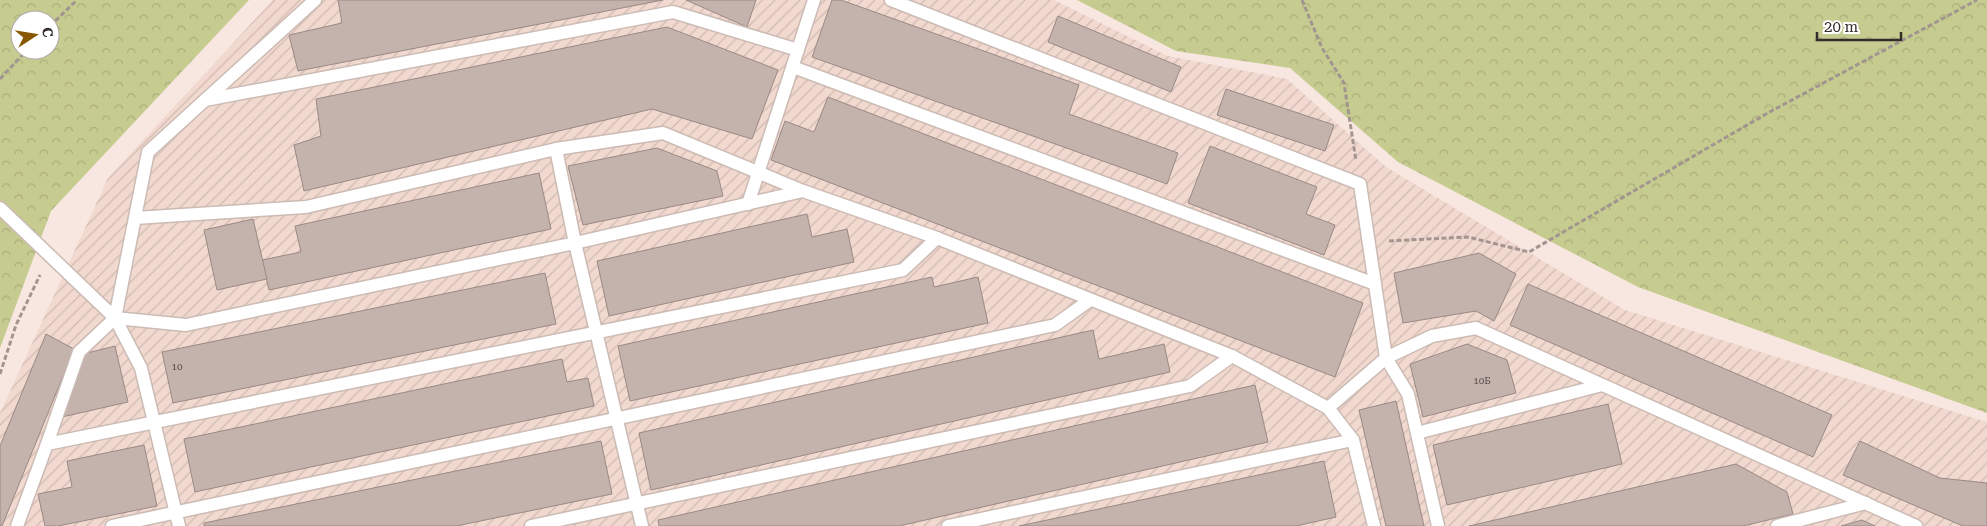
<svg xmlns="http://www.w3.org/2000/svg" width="1987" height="526" viewBox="0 0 1987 526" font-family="'Roboto Serif',serif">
  <defs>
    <pattern id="industrial-furrows" width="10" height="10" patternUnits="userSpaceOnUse" patternTransform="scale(1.25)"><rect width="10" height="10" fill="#f2d9cf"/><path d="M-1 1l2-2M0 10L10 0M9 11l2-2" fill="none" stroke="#d0bab2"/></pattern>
    <pattern id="forest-crowns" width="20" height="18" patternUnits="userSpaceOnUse" patternTransform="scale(1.25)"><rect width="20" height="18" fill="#c6cb8f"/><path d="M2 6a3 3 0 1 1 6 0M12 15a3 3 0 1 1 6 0" fill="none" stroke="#abae7c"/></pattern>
  </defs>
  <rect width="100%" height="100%" fill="#f8e7e0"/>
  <path fill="url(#industrial-furrows)" d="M273 0H1054L1168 56 1287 79 1386 167 1625 310 1987 422V526H0V413L108 178Z"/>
  <g fill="url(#forest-crowns)" fill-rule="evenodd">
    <path d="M0 0H249L51 211 0 348ZM20 20H50V50H20Z"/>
    <path d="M1077 0H1987V413L1638 287 1398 162 1290 68 1176 51Z"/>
  </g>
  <g fill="#c4b2ad" stroke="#998984">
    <path d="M338 0H663L298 71 289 35 342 23Z"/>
    <path d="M686 0H756L747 27Z"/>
    <path d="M832 0H841L1079 85 1069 114 1178 153 1167 184 812 57Z"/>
    <path d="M1058 16 1181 67 1171 92 1048 42Z"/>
    <path d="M667 27 778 70 752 139 652 109 304 191 294 145 321 136 316 99Z"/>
    <path d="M1226 89 1334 125 1325 151 1217 115Z"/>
    <path d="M828 97 1363 303 1335 377 771 160 785 121 814 132Z"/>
    <path d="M1210 146 1317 187 1306 214 1335 225 1324 255 1188 203Z"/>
    <path d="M657 148 717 171 723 196 583 225 568 166Z"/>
    <path d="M539 173 551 229 269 290 262 260 301 252 295 226Z"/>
    <path d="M807 214 812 237 847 229 854 262 609 316 597 261Z"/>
    <path d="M253 219 267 279 217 290 204 230Z"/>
    <path d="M1479 253 1516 274 1494 321 1476 311 1403 323 1394 273Z"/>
    <path d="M545 273 556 324 173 403 162 352Z"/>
    <path d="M932 277 934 287 978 277 988 323 630 401 618 346Z"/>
    <path d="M1528 284 1832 415 1813 457 1510 325Z"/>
    <path d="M1093 330 1099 359 1164 344 1170 372 651 490 639 433Z"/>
    <path d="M46 334 74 349 2 526H0V446Z"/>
    <path d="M1467 344 1507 360 1516 393 1423 417 1410 364Z"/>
    <path d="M115 346 128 402 62 417 83 354Z"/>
    <path d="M562 359 567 382 588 378 594 406 195 492 184 439Z"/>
    <path d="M1255 385 1268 442 899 526H659L658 520Z"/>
    <path d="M1396 401 1424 526H1386L1359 410Z"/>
    <path d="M1608 404 1622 464 1447 505 1433 445Z"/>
    <path d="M601 441 612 494 456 526H204V523Z"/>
    <path d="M1860 441 1940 478 1987 483V526H1963L1843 475Z"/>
    <path d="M144 445 157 506 58 526H45L38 494 72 487 67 461Z"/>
    <path d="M1324 461 1336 517 1296 526H1019Z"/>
    <path d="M1736 464 1787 492 1793 514 1743 526H1469Z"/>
    <path d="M1862 520 1875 526H1841Z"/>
  </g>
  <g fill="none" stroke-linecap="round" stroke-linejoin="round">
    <defs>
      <g id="service">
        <path d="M891 0 1360 184 1386 358 1408 394 1438 526"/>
        <path d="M793 67 1375 284"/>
        <path d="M205 100 673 12 798 50"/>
        <path d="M556 149 575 243 642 526"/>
        <path d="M748 204 814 0"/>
        <path d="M0 208 115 318 141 368 179 526"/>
        <path d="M135 218 306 207 556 149 663 133 803 191"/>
        <path d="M115 318 186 325 575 243 803 191 937 238 1232 356 1328 408 1353 440 1374 526"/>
        <path d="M1328 408 1386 358 1432 336 1476 328 1916 526"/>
        <path d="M1417 433 1602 385"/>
        <path d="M47 444 903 270 937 238"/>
        <path d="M17 526 47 444 79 352 115 318 148 152 315 0"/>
        <path d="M112 526 1055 325 1090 300"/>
        <path d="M531 526 1190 386 1232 356"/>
        <path d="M948 526 1353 440"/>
        <path d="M1777 526 1866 503"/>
      </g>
    </defs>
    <use href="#service" stroke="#cbbbb4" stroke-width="15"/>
    <g stroke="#a29590" stroke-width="3" stroke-dasharray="5 2.5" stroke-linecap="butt">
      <path d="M1302 0 1322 48 1344 83 1356 161"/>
      <path d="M50 26 77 0"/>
      <path d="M0 79 27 50"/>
      <path d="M1389 241 1468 237 1529 252 1766 114 1977 0"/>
      <path d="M0 374 16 325 40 275"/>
    </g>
    <use href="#service" stroke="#fff" stroke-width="12"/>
  </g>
  <g text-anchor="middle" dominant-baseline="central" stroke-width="4.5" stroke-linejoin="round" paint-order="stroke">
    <g font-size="10" fill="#574e4b">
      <text x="177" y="366">10</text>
      <text x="1482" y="380">10Б</text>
    </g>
  </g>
  <g transform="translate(35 35) rotate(78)"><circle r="24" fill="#ffffff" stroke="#adabaa"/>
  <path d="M0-4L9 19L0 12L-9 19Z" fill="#885700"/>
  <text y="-8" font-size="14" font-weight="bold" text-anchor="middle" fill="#332c2a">С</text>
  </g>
  <path d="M1817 32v8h84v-8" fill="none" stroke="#332c2a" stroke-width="2.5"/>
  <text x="1824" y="32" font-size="15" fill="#332c2a" stroke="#ffffff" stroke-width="4" paint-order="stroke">20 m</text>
</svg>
